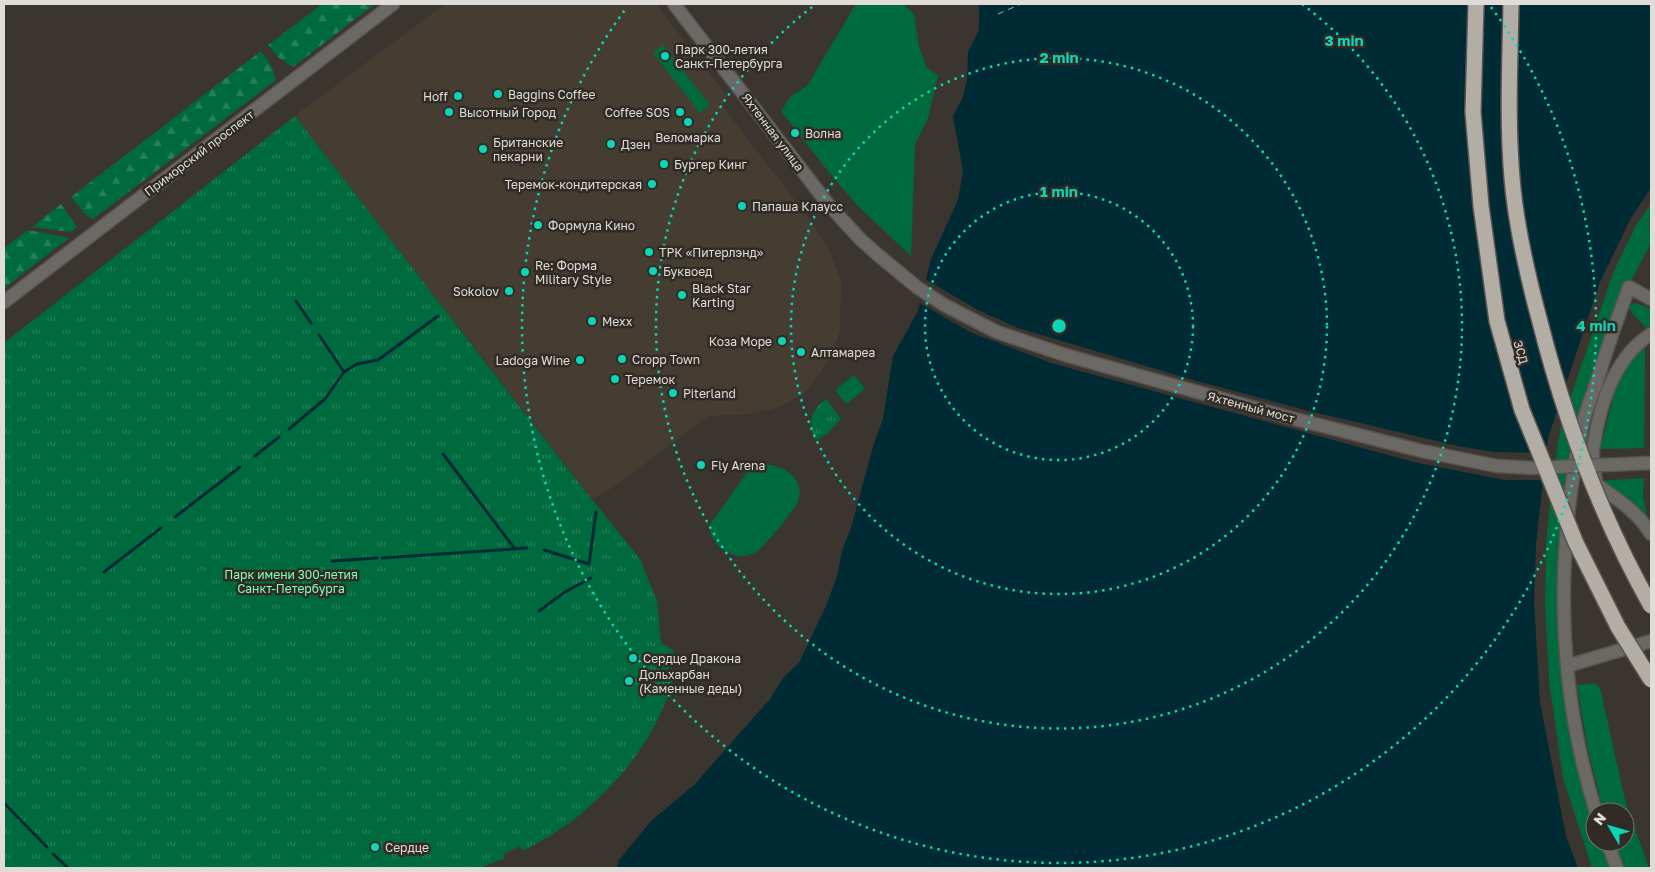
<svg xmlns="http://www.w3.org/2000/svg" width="1655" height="872" viewBox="0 0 1655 872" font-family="'Golos Text',sans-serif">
  <defs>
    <pattern id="forest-firs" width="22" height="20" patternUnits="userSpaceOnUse" patternTransform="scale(1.25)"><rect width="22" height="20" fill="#006a3f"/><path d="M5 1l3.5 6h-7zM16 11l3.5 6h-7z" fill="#257f5a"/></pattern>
    <pattern id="park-tufts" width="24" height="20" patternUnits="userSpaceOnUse" patternTransform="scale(1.25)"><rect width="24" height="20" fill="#006a3f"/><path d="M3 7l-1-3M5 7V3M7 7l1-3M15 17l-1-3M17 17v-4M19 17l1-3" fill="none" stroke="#257f5a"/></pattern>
  </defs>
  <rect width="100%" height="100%" fill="#3a352f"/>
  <path fill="#463d32" d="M445 4H656L727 96 722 105 813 224 830 251 841 282 840 331 833 351 820 374 804 393 780 407 751 414 709 416 614 487 592 499 295 116Z"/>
  <g fill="#006a3f">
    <path d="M856 4H903L914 14 919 47 927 68 938 75 928 119 915 144 911 256 859 207 831 175 781 111 791 96 807 86Z"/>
    <path d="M663 45 710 105 700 113 653 53Z"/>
    <path d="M1651 204 1649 224 1651 243 1624 294 1579 414 1566 498 1560 622 1595 812V842H1605L1614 868H1592L1563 778 1549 682 1545 604 1546 545 1551 491 1561 425 1613 273 1636 225Z"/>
    <path d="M1636 303 1651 309V325L1646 328 1629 309 1630 306Z"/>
    <path d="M1645 343 1644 448 1600 449 1616 387 1625 366Z"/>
    <path d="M854 375 865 389 846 404 835 390Z"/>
    <path d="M760 464C781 464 808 477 797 504 794 510 766 544 760 549 739 566 712 549 709 526L749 470Z"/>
    <path d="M1644 478 1643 496 1647 516 1629 498 1599 481Z"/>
    <path d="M1595 683 1600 688 1626 804 1649 868H1625L1615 842H1625V812H1604L1588 750 1577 685Z"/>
  </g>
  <g fill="url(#forest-firs)">
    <path d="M322 4H375L293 67 279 58 268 45Z"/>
    <path d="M261 51 271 65 276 80 93 219 84 213 71 197Z"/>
    <path d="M61 204 77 227 71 232 32 227Z"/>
    <path d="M28 230 69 238 4 288V248Z"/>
  </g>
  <g fill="url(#park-tufts)">
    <path d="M295 116 574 477 640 559 657 601 661 643 674 651 668 672 674 673C659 747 590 820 522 851L520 846 503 854 505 858 479 868H4V343Z"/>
    <path d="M826 399 841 419 827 434 815 440C808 422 810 411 826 399Z"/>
  </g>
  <path fill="#002a34" d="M979 4H1651V188L1631 218 1600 282 1548 438 1536 544 1534 603 1540 702 1566 836 1578 868H617L619 860 651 821 694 785 770 699 783 678 799 663 826 606 837 576 842 551 851 528 874 443 883 419 893 356 918 311 931 259 958 200 963 171 953 116 963 97 967 79 968 52 979 30Z"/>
  <path fill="#3a352f" d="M925 279 978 310 1018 328 1193 380 1309 411 1458 446 1494 452 1549 453 1546 480H1504L1414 462 1051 363 970 332 918 302Z"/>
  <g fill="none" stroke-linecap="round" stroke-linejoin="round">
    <g stroke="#002a34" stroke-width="3">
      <path d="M296 301 311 323"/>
      <path d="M319 335 344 372"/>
      <path d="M289 429 325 399 344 372 357 364 378 360 438 316"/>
      <path d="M443 454 515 549"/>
      <path d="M255 456 279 437"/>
      <path d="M175 517 240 467"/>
      <path d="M544 550 589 564 596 512"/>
      <path d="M382 558 527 548"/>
      <path d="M332 561 377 558"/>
      <path d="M104 572 161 528"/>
      <path d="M539 611 565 592 591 578"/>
      <path d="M4 803 47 847"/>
      <path d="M53 854 68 868"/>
    </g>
    <path stroke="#59d7f5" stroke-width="1" stroke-dasharray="6 5" stroke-linecap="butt" d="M998 14 1021 4"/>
    <defs>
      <g id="minor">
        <path d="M674 4 828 204 860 239 878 255"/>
        <path d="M4 302 393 4"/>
        <path d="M1651 334C1613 358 1599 407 1593 450 1592 461 1595 473 1596 484 1617 499 1638 512 1651 534"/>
        <path d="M1567 666 1651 641"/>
        <path d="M1596 812C1557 687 1555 555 1582 427 1585 413 1591 398 1596 384 1606 352 1617 319 1629 287L1651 299"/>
        <path d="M1607 842 1617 868"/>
      </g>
    </defs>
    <use href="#minor" stroke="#58534e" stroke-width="15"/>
    <use href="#minor" stroke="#6a6965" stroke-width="12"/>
    <defs>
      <path id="minor-bridge" d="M878 255 918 288 946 306 997 332 1065 355 1287 417 1422 451 1497 466 1533 468 1651 463"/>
      <g id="highway-bridge">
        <path d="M1476 4 1473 112 1481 206 1497 321 1522 410 1576 543 1618 627 1651 680"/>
        <path d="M1511 4C1510 62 1507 120 1512 178 1516 227 1527 274 1540 322 1565 421 1601 517 1651 606"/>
      </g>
    </defs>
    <use href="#minor-bridge" stroke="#58534e" stroke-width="15" stroke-linecap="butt"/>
    <use href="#highway-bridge" stroke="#58534e" stroke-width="18" stroke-linecap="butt"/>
    <use href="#minor-bridge" stroke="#6a6965" stroke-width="12"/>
    <use href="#highway-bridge" stroke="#b2aea5" stroke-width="15"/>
  </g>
  <g fill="none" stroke="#0dd5b5" stroke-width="2.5" stroke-dasharray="2.5 5">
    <circle cx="1059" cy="326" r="134"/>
    <circle cx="1059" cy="326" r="268"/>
    <path d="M1302 4A403 403 0 1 1 816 4"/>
    <path d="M1491 7A537 537 0 1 1 627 7"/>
  </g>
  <g fill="#0dd5b5" stroke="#302b25" stroke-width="2">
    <circle cx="665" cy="56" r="5"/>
    <circle cx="498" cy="94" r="5"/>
    <circle cx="458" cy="96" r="5"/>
    <circle cx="449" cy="112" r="5"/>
    <circle cx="680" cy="112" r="5"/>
    <circle cx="688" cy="122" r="5"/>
    <circle cx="795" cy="133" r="5"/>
    <circle cx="611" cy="144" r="5"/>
    <circle cx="483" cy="149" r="5"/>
    <circle cx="664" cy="164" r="5"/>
    <circle cx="652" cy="184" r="5"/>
    <circle cx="742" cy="206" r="5"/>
    <circle cx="538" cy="225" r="5"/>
    <circle cx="649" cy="252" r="5"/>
    <circle cx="653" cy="271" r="5"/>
    <circle cx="525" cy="272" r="5"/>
    <circle cx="509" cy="291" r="5"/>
    <circle cx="682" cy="295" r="5"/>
    <circle cx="592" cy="321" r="5"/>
    <circle cx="782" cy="341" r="5"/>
    <circle cx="801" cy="352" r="5"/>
    <circle cx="622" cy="359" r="5"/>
    <circle cx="580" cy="360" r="5"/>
    <circle cx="615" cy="379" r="5"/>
    <circle cx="673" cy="393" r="5"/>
    <circle cx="701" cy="465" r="5"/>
    <circle cx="633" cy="658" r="5"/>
    <circle cx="629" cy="681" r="5"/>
    <circle cx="375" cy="847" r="5"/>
  </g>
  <g text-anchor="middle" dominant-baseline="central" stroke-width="5" stroke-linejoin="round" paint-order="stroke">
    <g font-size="12" fill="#e0ddd9" stroke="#302b25" text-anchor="start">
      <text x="675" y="49">Парк 300-летия<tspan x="675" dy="14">Санкт-Петербурга</tspan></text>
      <text x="508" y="94">Baggins Coffee</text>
      <text x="448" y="96" text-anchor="end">Hoff</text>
      <text x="459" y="112">Высотный Город</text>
      <text x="670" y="112" text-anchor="end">Coffee SOS</text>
      <text x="805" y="133">Волна</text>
      <text x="688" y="137" text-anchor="middle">Веломарка</text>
      <text x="493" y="142">Британские<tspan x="493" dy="14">пекарни</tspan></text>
      <text x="621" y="144">Дзен</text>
      <text x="674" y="164">Бургер Кинг</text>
      <text x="642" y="184" text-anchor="end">Теремок-кондитерская</text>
      <text x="752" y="206">Папаша Клаусс</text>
      <text x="548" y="225">Формула Кино</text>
      <text x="659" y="252">ТРК «Питерлэнд»</text>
      <text x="535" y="265">Re: Форма<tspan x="535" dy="14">Military Style</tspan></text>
      <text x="663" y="271">Буквоед</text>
      <text x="692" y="288">Black Star<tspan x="692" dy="14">Karting</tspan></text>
      <text x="499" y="291" text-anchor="end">Sokolov</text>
      <text x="602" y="321">Mexx</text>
      <text x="772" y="341" text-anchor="end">Коза Море</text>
      <text x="811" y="352">Алтамареа</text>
      <text x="632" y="359">Cropp Town</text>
      <text x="570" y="360" text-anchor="end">Ladoga Wine</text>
      <text x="625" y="379">Теремок</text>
      <text x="683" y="393">Piterland</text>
      <text x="711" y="465">Fly Arena</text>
      <text x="643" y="658">Сердце Дракона</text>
      <text x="639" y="674">Дольхарбан<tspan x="639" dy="14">(Каменные деды)</tspan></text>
      <text x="385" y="847">Сердце</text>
    </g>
    <g font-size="12" fill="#e0ddd9" stroke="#302b25">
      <text transform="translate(773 132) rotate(53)">Яхтенная улица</text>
      <text transform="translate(199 153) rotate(-37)">Приморский проспект</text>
      <text transform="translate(1521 352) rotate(74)">ЗСД</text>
      <text transform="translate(1251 407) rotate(15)">Яхтенный мост</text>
    </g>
    <g font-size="12" fill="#82feba" stroke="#302b25">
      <text x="291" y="574">Парк имени 300-летия<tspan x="291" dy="14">Санкт-Петербурга</tspan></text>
    </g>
  </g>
  <circle cx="1059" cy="326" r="8" fill="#0dd5b5" stroke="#302b25" stroke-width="2.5"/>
  <g font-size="15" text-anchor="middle" font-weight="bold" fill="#0dd5b5" stroke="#302b25" stroke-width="5" stroke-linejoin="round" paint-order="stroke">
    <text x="1344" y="46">3 min</text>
    <text x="1059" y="63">2 min</text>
    <text x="1059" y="197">1 min</text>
    <text x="1596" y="331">4 min</text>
  </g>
  <rect width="1655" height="872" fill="none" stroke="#e0ddd9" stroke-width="10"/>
  <g transform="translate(1610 827) rotate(308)"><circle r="24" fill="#302b25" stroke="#76726d"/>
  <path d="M0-4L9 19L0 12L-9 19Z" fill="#0dd5b5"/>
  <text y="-8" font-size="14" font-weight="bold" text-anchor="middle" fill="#e0ddd9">N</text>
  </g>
</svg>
